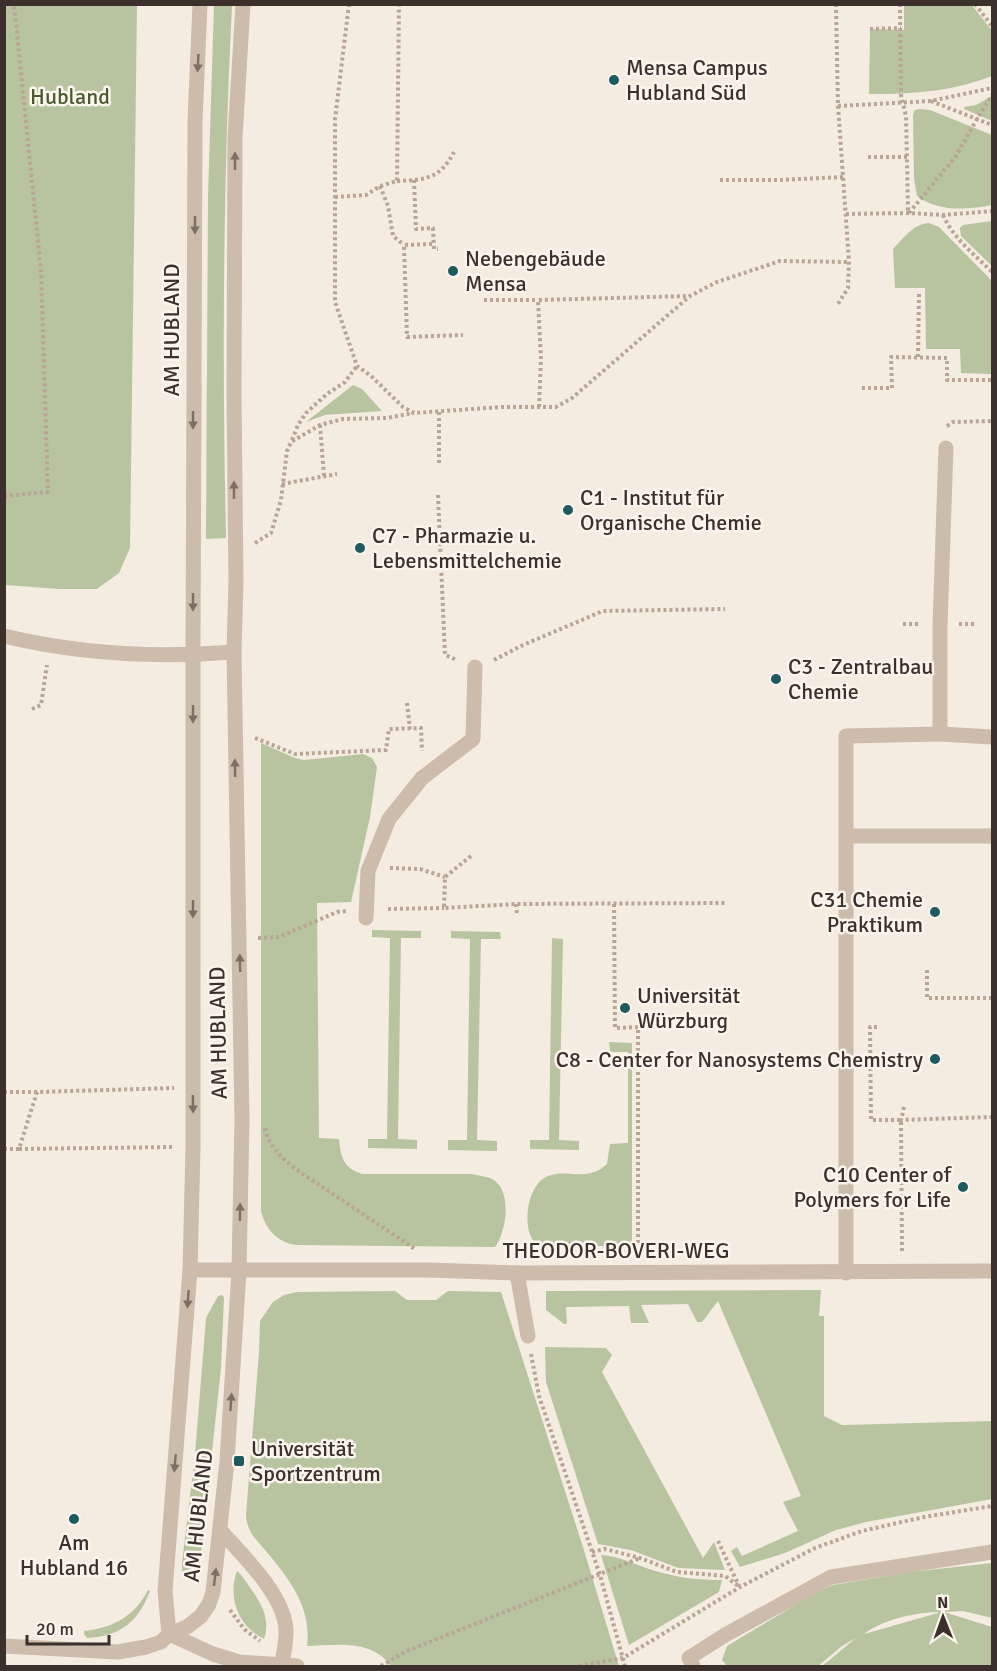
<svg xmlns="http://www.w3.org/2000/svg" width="997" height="1671" viewBox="0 0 997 1671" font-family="Signika,sans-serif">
  <rect width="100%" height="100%" fill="#f4ebe1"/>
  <g fill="#b8c4a0" fill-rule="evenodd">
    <path d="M4 5H137L130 548 119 573 97 589H59L5 585Z"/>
    <path d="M214 5H232C223 182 222 360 226 538L206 539 208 196Z"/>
    <path d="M904 5H972L992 31V76C952 92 911 94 869 94L870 29 904 30Z"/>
    <path d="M992 96V121L964 109V107L976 105Z"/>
    <path d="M919 109 930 110 992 135V205C967 210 938 212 917 196L914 179 913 115 915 110Z"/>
    <path d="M992 221V266L961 236 960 228 963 225Z"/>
    <path d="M929 223 939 227 992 281V374L961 373 960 349H926L925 288H895L893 249C904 238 913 224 929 223Z"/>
    <path d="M353 385 362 389 382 411 325 415 306 422Z"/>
    <path d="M261 743 295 758 304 760 363 754 372 758 377 767 370 817 351 902 317 903 319 1138 339 1139C341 1157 343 1168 362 1174H472C480 1176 488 1176 495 1181 512 1194 506 1233 495 1247L296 1245C277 1242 266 1230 261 1211Z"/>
    <path d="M372 930 421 931V938H401L398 1139 417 1140V1149L368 1148V1139H387L390 938 372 937Z"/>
    <path d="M451 931 500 932 501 939H481L477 1140 497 1141V1151L448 1150V1140H467L470 939 451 938Z"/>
    <path d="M552 938 563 939 559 1140 579 1141V1150L530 1149V1140H549Z"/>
    <path d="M609 1042 632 1043V1246H538C520 1233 526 1184 548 1176 569 1168 587 1183 607 1164L610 1144 628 1143V1052H610Z"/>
    <path d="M821 1290 819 1316H824V1416L842 1425 992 1421V1499L866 1522 836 1530 785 1553 740 1567 731 1551 737 1547 742 1556 798 1531 783 1502 801 1496 718 1301 702 1322H697L688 1304 641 1305 649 1323H631L629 1306 566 1307 567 1324H564L546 1310V1291Z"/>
    <path d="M395 1291 407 1300H436L448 1291 501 1292 583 1547 619 1666H391C372 1639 337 1645 307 1646 312 1607 289 1579 266 1551 255 1538 247 1532 246 1515L259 1352 260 1321 273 1302 284 1295 297 1292Z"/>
    <path d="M222 1295 224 1297 221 1368 199 1573 182 1572V1563L195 1454 206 1318 218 1296Z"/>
    <path d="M545 1347 606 1348 612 1355 602 1372 703 1558 714 1542 725 1570 678 1568 631 1550 598 1544 546 1382Z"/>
    <path d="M601 1555C621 1556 637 1566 656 1571 678 1578 699 1580 722 1580L719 1592 629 1645Z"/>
    <path d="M992 1563V1618L963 1611 944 1612 992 1627V1666H822L856 1638 842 1646 818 1666H727L722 1660 727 1646 815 1593 833 1585 910 1572ZM938 1612V1613L864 1634C884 1619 913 1613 938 1612Z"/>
    <path d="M237 1571C242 1575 245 1581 249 1586 261 1603 271 1618 264 1639 239 1627 227 1598 237 1571Z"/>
    <path d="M148 1590 150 1591C138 1622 121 1636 87 1638L84 1634V1631C113 1628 135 1616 148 1590Z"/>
  </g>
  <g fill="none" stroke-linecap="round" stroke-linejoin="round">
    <g stroke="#b9a596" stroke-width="4" stroke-dasharray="3 3" stroke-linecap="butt">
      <path d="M349 4 335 119V302L357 366 371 376 403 407 414 413 502 407H556L572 398 690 296 717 282 780 261 849 262"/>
      <path d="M836 4 838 106 849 262 848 288 838 304"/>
      <path d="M900 4 901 95 906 116 908 213"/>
      <path d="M975 4 992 26"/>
      <path d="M870 29 901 28"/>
      <path d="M931 101 992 125"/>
      <path d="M838 106 931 101 992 88"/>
      <path d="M868 157H907"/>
      <path d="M414 180 416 229 433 228 434 249H438"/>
      <path d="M720 180H779L843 177"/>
      <path d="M397 181C425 180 440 179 454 152"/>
      <path d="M380 186 388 206 393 236 404 245"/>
      <path d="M335 197 366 195 380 186 397 181 399 4"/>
      <path d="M909 213 956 156 977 119 992 95"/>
      <path d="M846 214 908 213 943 215 992 211"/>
      <path d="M943 215C953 238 975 255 992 272"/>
      <path d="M432 244 404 245 407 337 463 335"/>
      <path d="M484 300H538"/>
      <path d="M918 357 919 294"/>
      <path d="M862 388H892L891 357 947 358V380H992"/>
      <path d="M539 407 541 359 538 300 688 296"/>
      <path d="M320 425 324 476"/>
      <path d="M947 426 953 422 992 421"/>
      <path d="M292 440 298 425 306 413 327 394 345 382 357 366"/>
      <path d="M439 463V411"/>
      <path d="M282 484 337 474"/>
      <path d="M438 495 445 655 457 660"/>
      <path d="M4 496 48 492 41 271 14 4"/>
      <path d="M255 543 271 533 281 500 287 451 291 442 320 425 343 419 387 418 413 413"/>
      <path d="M903 624H919"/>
      <path d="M959 624H977"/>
      <path d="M494 660 523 645 603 611 725 609"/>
      <path d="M407 703 410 729"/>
      <path d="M32 709 41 705 47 665"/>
      <path d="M255 738 295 754 386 750 389 729 421 728 422 751"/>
      <path d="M471 856 445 877 444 908 516 904 726 903"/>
      <path d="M390 868 420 869 445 877"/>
      <path d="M516 904 517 914"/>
      <path d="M614 904 615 1028 638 1027V1252"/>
      <path d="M388 909 444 908"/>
      <path d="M258 938 279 937 337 912 347 911"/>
      <path d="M927 970V998H992"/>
      <path d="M877 1027H870L871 1120H901L902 1252"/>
      <path d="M4 1092H37"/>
      <path d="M904 1107 901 1120 992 1117"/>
      <path d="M265 1128C269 1147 280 1156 294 1168L415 1249"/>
      <path d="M172 1147 19 1149 37 1092 174 1088"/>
      <path d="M4 1149H19"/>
      <path d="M531 1354 539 1396 600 1575 625 1666"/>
      <path d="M718 1541 739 1586"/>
      <path d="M592 1552 605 1549 640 1558 677 1572 725 1576 740 1587"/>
      <path d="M230 1610 244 1629 260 1641"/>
      <path d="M381 1666 407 1651 640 1558"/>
      <path d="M579 1666 623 1658 740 1587 815 1548 862 1531 924 1517 992 1506"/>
    </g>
    <g stroke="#cdbbac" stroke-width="15">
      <path d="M940 734 992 737"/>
      <path d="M847 836H992"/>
      <path d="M366 918 368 871 389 819 422 778 473 739 475 667"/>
      <path d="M517 1273 528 1336"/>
      <path d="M846 1273V736L940 734V625L946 448"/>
      <path d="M220 1530C243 1556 287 1597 286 1633 286 1644 283 1655 282 1666"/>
      <path d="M693 1666 689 1658 725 1635 831 1577 992 1552"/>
    </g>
    <g stroke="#cdbbac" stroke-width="15">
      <path d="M190 1270H428L517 1273 992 1271"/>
      <path d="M169 1634 165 1591 190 1270 193 1147V655"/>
      <path d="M169 1634 213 1654 239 1662 297 1666"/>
      <path d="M4 1646 118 1652 146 1647 161 1642 169 1634 187 1627 201 1616 209 1604 213 1592 227 1461 239 1271 242 1119 234 652"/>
    </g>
    <g stroke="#cdbbac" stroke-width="15">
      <path d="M4 636C79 654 158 658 234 652L236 582 234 392 235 138 243 4"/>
      <path d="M193 655 195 121 200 4"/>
    </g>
  </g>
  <defs><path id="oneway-solid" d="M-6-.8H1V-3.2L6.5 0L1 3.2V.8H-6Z" transform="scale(1.5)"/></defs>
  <g fill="#7d6f65">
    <use href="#oneway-solid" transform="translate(198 63) rotate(93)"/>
    <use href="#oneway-solid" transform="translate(235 161) rotate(-90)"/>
    <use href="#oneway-solid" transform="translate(195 225) rotate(90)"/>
    <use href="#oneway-solid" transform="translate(193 420) rotate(90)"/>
    <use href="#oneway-solid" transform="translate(234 490) rotate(-90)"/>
    <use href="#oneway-solid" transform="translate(193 602) rotate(90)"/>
    <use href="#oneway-solid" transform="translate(193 714) rotate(90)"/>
    <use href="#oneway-solid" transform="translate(235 768) rotate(-91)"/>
    <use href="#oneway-solid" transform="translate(193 909) rotate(90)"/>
    <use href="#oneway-solid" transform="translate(240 963) rotate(-91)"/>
    <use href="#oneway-solid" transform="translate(193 1104) rotate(89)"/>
    <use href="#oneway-solid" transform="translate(240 1212) rotate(-89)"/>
    <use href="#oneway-solid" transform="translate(188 1299) rotate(94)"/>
    <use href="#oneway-solid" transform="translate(231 1402) rotate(-86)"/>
    <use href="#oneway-solid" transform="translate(175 1463) rotate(95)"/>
    <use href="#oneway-solid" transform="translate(215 1577) rotate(-83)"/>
  </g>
  <g fill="#1f5a5e" stroke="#fbf5ee" stroke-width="2">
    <circle cx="614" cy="80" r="6"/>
    <circle cx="453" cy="271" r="6"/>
    <circle cx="568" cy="510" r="6"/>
    <circle cx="360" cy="548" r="6"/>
    <circle cx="776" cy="679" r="6"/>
    <circle cx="935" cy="912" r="6"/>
    <circle cx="625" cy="1008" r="6"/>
    <circle cx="935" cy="1059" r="6"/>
    <circle cx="963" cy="1187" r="6"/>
    <rect x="233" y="1455" width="12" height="12" rx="3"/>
    <circle cx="74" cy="1519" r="6"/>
  </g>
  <g text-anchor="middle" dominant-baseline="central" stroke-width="5" stroke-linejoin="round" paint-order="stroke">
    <g font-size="22" fill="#3b302b" stroke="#fbf5ee" text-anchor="start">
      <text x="626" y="67">Mensa Campus<tspan x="626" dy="25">Hubland Süd</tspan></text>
      <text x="465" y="258">Nebengebäude<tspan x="465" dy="25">Mensa</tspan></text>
      <text x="580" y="497">C1 - Institut für<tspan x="580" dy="25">Organische Chemie</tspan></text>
      <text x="372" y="535">C7 - Pharmazie u.<tspan x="372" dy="25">Lebensmittelchemie</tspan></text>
      <text x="788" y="666">C3 - Zentralbau<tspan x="788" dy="25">Chemie</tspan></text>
      <text x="923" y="899" text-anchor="end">C31 Chemie<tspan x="923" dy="25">Praktikum</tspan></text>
      <text x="637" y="995">Universität<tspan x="637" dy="25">Würzburg</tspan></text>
      <text x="923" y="1059" text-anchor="end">C8 - Center for Nanosystems Chemistry</text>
      <text x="951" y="1174" text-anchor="end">C10 Center of<tspan x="951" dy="25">Polymers for Life</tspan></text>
      <text x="251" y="1448">Universität<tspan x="251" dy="25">Sportzentrum</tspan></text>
      <text x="74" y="1542" text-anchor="middle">Am<tspan x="74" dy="25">Hubland 16</tspan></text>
    </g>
    <g font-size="22" fill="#4a5a2e" stroke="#fbf5ee">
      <text x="70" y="96">Hubland</text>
    </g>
    <g font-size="22" fill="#3b302b" stroke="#fbf5ee">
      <text transform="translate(171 330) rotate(-90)">AM HUBLAND</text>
      <text transform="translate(218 1033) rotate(-91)">AM HUBLAND</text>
      <text x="616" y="1250">THEODOR-BOVERI-WEG</text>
      <text transform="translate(198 1516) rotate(-84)">AM HUBLAND</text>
    </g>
  </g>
  <rect width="997" height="1671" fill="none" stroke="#3b302b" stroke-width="12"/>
  <g transform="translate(943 1617) rotate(359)" stroke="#fbf5ee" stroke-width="4.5" paint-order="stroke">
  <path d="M0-4.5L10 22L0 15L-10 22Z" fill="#3b302b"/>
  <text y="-9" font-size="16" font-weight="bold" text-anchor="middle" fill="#3b302b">N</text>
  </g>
  <path d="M27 1635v9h82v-9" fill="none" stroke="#3b302b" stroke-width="3"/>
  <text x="36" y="1635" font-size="18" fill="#3b302b" stroke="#fbf5ee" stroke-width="4.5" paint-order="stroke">20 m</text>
</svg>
